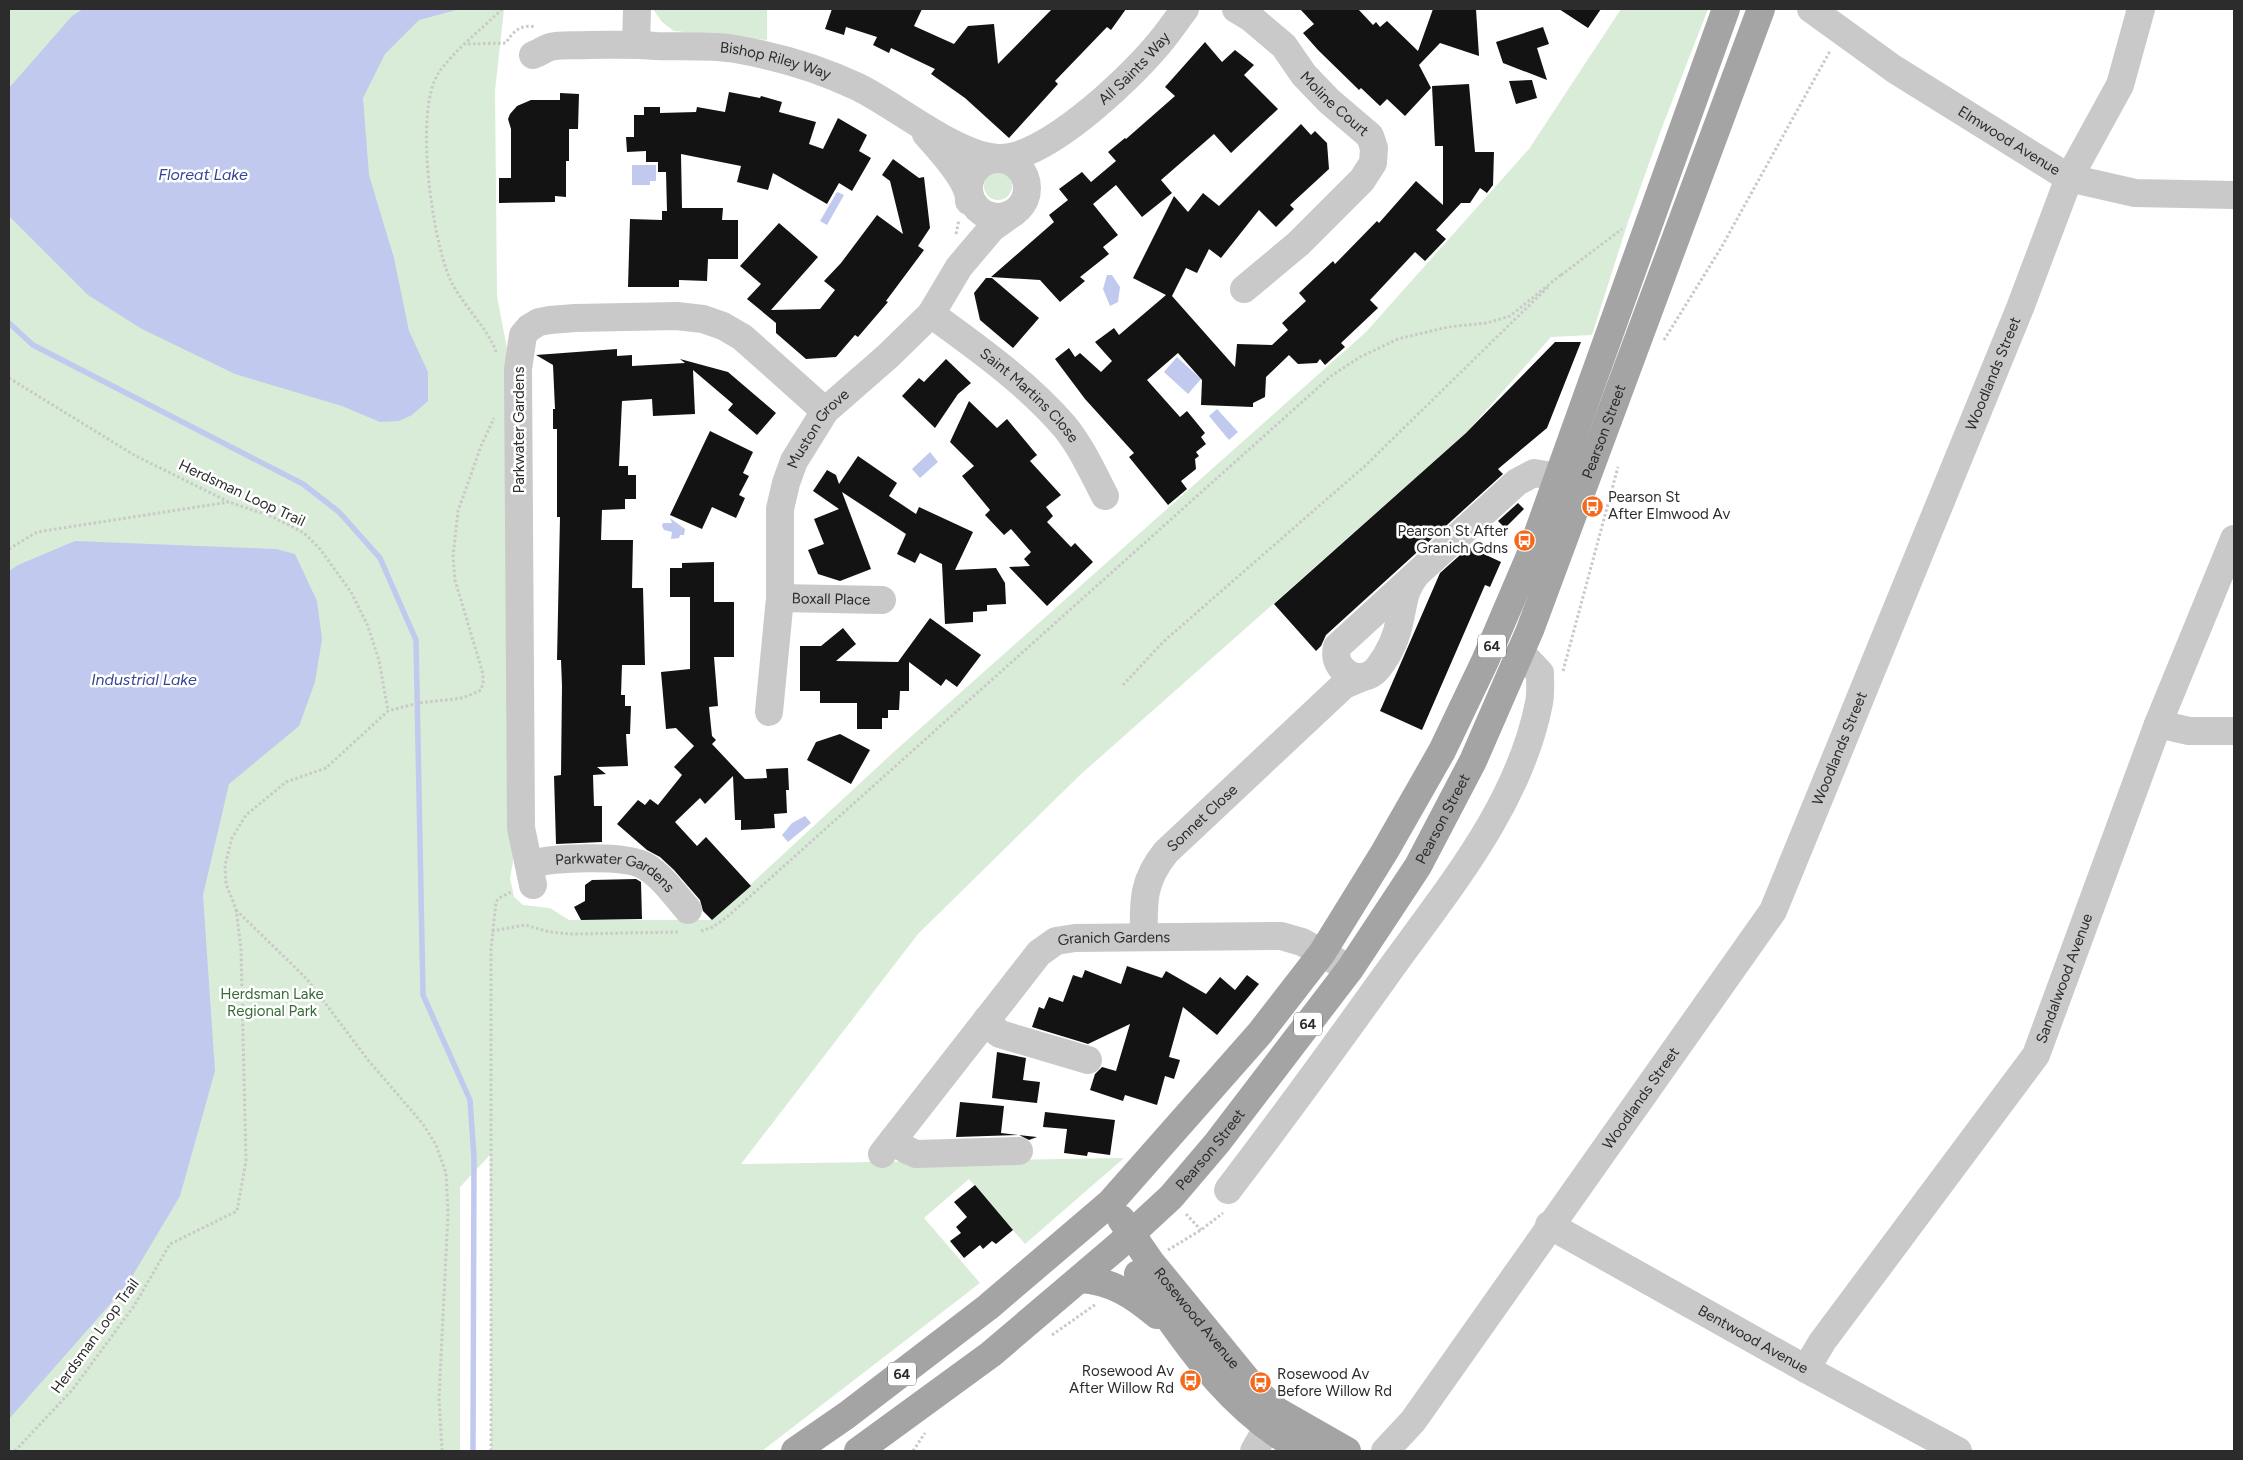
<svg xmlns="http://www.w3.org/2000/svg" width="2243" height="1460" viewBox="0 0 2243 1460" font-family="Figtree,sans-serif">
  <rect width="100%" height="100%" fill="#fff"/>
  <g fill="#d9ecd7">
    <path d="M9 9H504L495 91 497 296 508 354 513 842V862L510 878 514 897 523 905 550 908 569 920H712L897 749 1366 332 1529 149 1621 9H1708L1661 130 1628 222 1592 335 1551 337 1466 433 1080 775 918 934 741 1164 1124 1158 1025 1244 969 1179 924 1218 980 1283 762 1451H491L490 1155 460 1187V1451H9Z"/>
    <path d="M653 9H767V40L674 31 662 22Z"/>
    <circle cx="998" cy="186" r="14"/>
  </g>
  <g fill="#c1c9ee">
    <path d="M83 9H460L419 20 385 54 363 98 369 175 394 258 409 331 428 372V401L412 415 399 421 380 422 342 406 235 374 142 329 88 295 9 216V88L72 16Z"/>
    <path d="M632 165H656V181H650V185H632Z"/>
    <path d="M837 192 844 195 827 225 820 221Z"/>
    <path d="M1107 275H1112L1120 287 1118 302 1110 306 1103 289Z"/>
    <path d="M1177 357 1201 379 1188 394 1164 372Z"/>
    <path d="M1217 409 1238 432 1229 440 1209 416Z"/>
    <path d="M930 452 938 462 920 478 912 469Z"/>
    <path d="M670 518 685 529 684 535H680L679 538 671 539 672 532 664 530 662 526 663 523H672Z"/>
    <path d="M75 541 276 549 295 554 317 601 322 639 315 682 299 726 229 784 203 895 215 1071 180 1196 127 1285 9 1419V571L18 565Z"/>
    <path d="M805 816 811 823 788 842 782 835 792 823Z"/>
  </g>
  <g fill="none" stroke-linecap="round" stroke-linejoin="round">
    <path stroke="#c1c9ee" stroke-width="5.5" d="M9 323 33 345 303 484 339 512 380 558 416 640 423 995 470 1100 474 1157 473 1451"/>
  </g>
  <g fill="#131313">
    <path d="M832 9H922L914 26 954 44 968 26 994 24 998 64 1052 9H1126L1111 30 1107 27 1055 81 1058 84 1009 138 965 98 931 74 935 69 891 48 889 53 873 45 877 37 846 27 844 35 825 29Z"/>
    <path d="M1300 9H1358L1373 25 1376 22 1380 27 1387 21 1418 51 1433 9H1476L1479 56 1440 43 1419 65 1431 88 1405 116 1387 99 1380 106 1361 88 1359 90 1318 50 1303 33 1314 24Z"/>
    <path d="M1559 9H1601L1588 28Z"/>
    <path d="M1543 27 1549 44 1537 48 1547 80 1503 63 1496 42Z"/>
    <path d="M1205 42 1222 62 1235 50 1254 65 1244 75 1278 109 1231 153 1214 134 1161 180 1172 193 1142 217 1116 185 1093 204 1118 235 1103 247 1109 254 1080 277 1085 281 1060 302 1040 280 991 277 1054 222 1049 215 1068 200 1059 189 1082 172 1091 182 1116 161 1108 152 1125 138 1126 139 1175 96 1165 87Z"/>
    <path d="M1532 80 1537 98 1516 104 1509 81Z"/>
    <path d="M1469 84 1475 152H1494L1493 185 1487 193 1480 188 1470 203H1461L1436 230 1446 239 1425 261 1415 252 1370 300 1378 308 1341 343 1345 347 1325 365 1320 359 1317 363 1298 364 1289 355 1266 377 1265 397 1253 403V407L1201 405 1202 380 1178 353 1147 380 1180 417 1187 411 1205 433 1201 437 1206 444 1196 452 1199 456 1195 459 1196 469 1181 481 1187 489 1168 505 1129 457 1134 453 1085 399 1055 359 1069 348 1075 357 1080 353 1101 372 1112 361 1095 342 1114 328 1119 335 1166 295 1133 278 1174 196 1188 212 1203 193 1219 206 1301 124 1311 135 1315 131 1327 143 1329 169 1290 205 1294 209 1276 227 1259 210 1221 258 1209 249 1197 273 1186 268 1172 296 1235 367 1237 344 1272 345 1288 330 1282 323 1306 301 1299 293 1333 261 1335 264 1377 221 1379 223 1416 181 1443 205V146H1435L1432 86Z"/>
    <path d="M729 92 760 98 761 96 782 102 779 112 816 122 809 144 823 149 838 118 867 135 859 151 871 158 852 191 839 183 827 204 773 173 768 190 737 182 741 166 681 154 682 208H723L722 220H738V259H708L707 281 679 280V287H628L630 219 662 220V211H667L666 172H658V162H646V151L627 152 626 137H634V115H644V107H660V113L696 112 697 107 725 112Z"/>
    <path d="M560 93 579 94 578 129H569V161H566V197L555 196V202L499 203V178H511V129L508 119 510 114 517 106 531 100H560Z"/>
    <path d="M893 159 919 178 924 177 930 228 918 246 924 250 886 301 888 302 858 337 855 335 836 357 806 359 776 333V323L747 299 761 284 740 266 779 223 818 257 771 310 820 309 835 290 824 281 841 263 877 215 903 234 890 181 882 175Z"/>
    <path d="M986 278H992L1039 318 1013 348 980 320 974 293Z"/>
    <path d="M1555 342H1581L1547 428 1498 469 1503 474 1326 635 1321 646 1316 651 1274 604 1466 433Z"/>
    <path d="M617 349V356L632 355V366L685 363 680 359 728 372 776 413 757 435 728 410 733 404 693 370 695 414 653 416 652 399 622 401 619 466H628V475H636V499H625V509L602 510 601 540H633L632 588H643L645 665H622L621 695H625V706H631L630 734H626L628 766 597 767 606 774 593 775 594 806H602V842L556 844 554 776 561 775 562 686 561 660H557L560 517H557V429H553V409H555L553 365 536 355Z"/>
    <path d="M946 359 971 383 958 394 935 428 902 396 919 378 924 382Z"/>
    <path d="M969 401 997 428 1007 419 1037 455 1030 461 1061 495 1046 507 1053 516 1047 522 1071 547 1075 543 1093 562 1047 606 1009 567 1030 566 1024 559 1031 552 1011 529 1004 535 985 515 990 510 962 476 974 466 950 442Z"/>
    <path d="M710 431 753 452 743 473 749 476 739 495 745 498 736 518 712 507 702 529 670 515Z"/>
    <path d="M858 456 897 483 889 496 916 514 919 507 973 532 955 570 996 568 1005 583 1006 604 987 605V611L973 612V622L945 624 942 564 920 553 915 563 897 554 906 534 842 492 871 569 840 581 818 574 808 550 824 544 814 519 839 509 813 491 827 470 836 475 839 484Z"/>
    <path d="M1518 503 1524 509 1505 528 1498 521Z"/>
    <path d="M1469 547 1501 562 1490 587 1485 585 1422 730 1380 711 1440 573Z"/>
    <path d="M714 562V602H734V657H714L718 706 709 707 712 736 716 740 712 744 745 779 767 778 766 769 788 768 789 790H786L787 813 774 814 775 828 741 830V820H735L733 776 705 804 700 798 675 822 697 846 706 837 751 886 712 920 703 911 700 900 674 870 660 857 647 850 617 824 638 800 645 805 650 799 658 805 682 775 674 767 694 746 676 728 666 729 661 672 690 669V597H670V568H682V563Z"/>
    <path d="M930 618 981 655 957 687 946 679 941 686 909 662V691H900L899 710H888V718H882V729H857V703H820V691H800V646H821L843 628 856 644 836 661 898 662Z"/>
    <path d="M840 734 870 750 851 784 807 760 816 742Z"/>
    <path d="M636 879 641 882 642 919 581 920 574 907 585 901V885L592 880Z"/>
    <path d="M1127 966 1162 978 1166 971 1206 994 1220 977 1235 990 1247 975 1259 984 1217 1035 1183 1007 1169 1057 1180 1060 1174 1079 1165 1076 1157 1105 1125 1095 1123 1101 1090 1090 1095 1074 1102 1067 1116 1071 1130 1024 1088 1044 1032 1027 1039 1007 1044 1009 1049 997 1063 1002 1073 975 1082 978 1085 970 1121 984Z"/>
    <path d="M997 1052 1026 1058 1023 1080 1040 1082 1037 1103 992 1098Z"/>
    <path d="M960 1102 1004 1106 1001 1133 1037 1137 1029 1140 1019 1135 956 1137Z"/>
    <path d="M1045 1112 1115 1120 1110 1155 1088 1152 1087 1156 1064 1153 1067 1129 1043 1127Z"/>
    <path d="M975 1185 1013 1230 996 1244 992 1241 983 1249 980 1245 964 1258 950 1241 961 1233 956 1227 967 1217 954 1202Z"/>
  </g>
  <g fill="none" stroke-linecap="round" stroke-linejoin="round">
    <g stroke="#c9c9c9" stroke-width="3" stroke-dasharray="2.5 2.5" stroke-linecap="butt">
      <path d="M468 44 506 43C513 31 521 24 536 27"/>
      <path d="M956 234 959 220"/>
      <path d="M1561 275 1622 229"/>
      <path d="M1664 340 1721 248 1830 51"/>
      <path d="M496 352C489 329 461 304 450 279 432 238 414 112 438 74 452 52 483 28 502 9"/>
      <path d="M9 378 134 455 229 502 273 517 304 533 320 549 351 592 367 624 379 660 388 711"/>
      <path d="M9 549 37 532 229 502"/>
      <path d="M1563 671 1618 467"/>
      <path d="M1123 685 1163 642 1366 465 1549 286"/>
      <path d="M236 910 307 979 368 1060 423 1124 436 1145 446 1173 448 1213 439 1398 442 1451"/>
      <path d="M492 931 525 925 550 932 570 934 680 932"/>
      <path d="M701 931 713 927 727 917 1331 376 1360 357 1398 339 1448 327 1487 323 1510 316 1562 274"/>
      <path d="M1186 1214 1201 1230"/>
      <path d="M1168 1250 1201 1230 1223 1213"/>
      <path d="M1052 1335 1096 1304"/>
      <path d="M15 1451 73 1389 134 1306 170 1244 237 1211 246 1161 241 949 236 909 226 884 225 865 232 838 246 815 286 782 326 768 388 711 418 703 463 698 481 690 483 683V674L455 580 453 557 458 511 481 446 494 418"/>
      <path d="M491 1451V949L496 902 499 898 511 892"/>
      <path d="M913 1451 925 1433"/>
    </g>
    <g stroke="#c9c9c9" stroke-width="28">
      <path id="s1" d="M1236 9 1251 18 1284 46 1304 75 1329 101 1370 136 1374 148 1373 163 1362 180 1298 244 1244 289"/>
      <path id="s2" d="M1811 9 1894 69 2069 178 2135 193 2234 195"/>
      <path d="M636 45 637 9"/>
      <path id="s3" d="M533 55C539 53 544 49 550 47 562 44 576 46 588 45 611 45 633 44 656 46 682 47 710 45 735 49 776 56 820 69 858 87 897 106 956 156 998 158 1043 161 1127 81 1155 48 1166 36 1175 22 1185 9"/>
      <path d="M926 134C940 150 970 181 969 201"/>
      <circle cx="998" cy="188" r="29"/>
      <path id="s4" d="M931 314C978 348 1027 383 1065 427 1082 448 1093 473 1105 496"/>
      <path d="M1415 576C1404 590 1404 602 1400 619 1397 636 1389 654 1378 668 1362 688 1331 672 1337 647 1397 592 1457 537 1517 482L1534 473 1558 477"/>
      <path id="s5" d="M780 598 882 600"/>
      <path id="s6" d="M769 712 780 598V509L786 483 794 461 825 411 888 356 931 314 959 267 992 228 1013 213"/>
      <path d="M2158 724 2189 731H2234"/>
      <path id="s7" d="M530 864C553 858 624 854 645 866 662 876 675 895 688 910"/>
      <path d="M533 885 521 828 518 369 523 335 529 328 539 322 550 320 575 318 677 316 703 319 723 326 742 337 825 411"/>
      <path id="s8" d="M1144 936C1143 901 1143 880 1166 852L1344 685 1363 677"/>
      <path d="M987 1019 997 1032 1000 1034 1088 1060"/>
      <path d="M893 1140 907 1150 916 1154 1019 1151"/>
      <path id="s9" d="M882 1154 1039 953 1056 941 1075 938 1281 936 1302 942 1350 969"/>
      <path d="M1228 1190C1283 1118 1336 1045 1389 971 1448 889 1519 805 1539 703 1541 694 1540 683 1540 673L1520 652"/>
      <path id="s10" d="M1549 1225 1806 1369 1958 1451"/>
      <path id="s11" d="M1806 1369 1822 1342 2036 1055 2158 724 2234 539"/>
      <path d="M1254 1451 1277 1411"/>
      <path id="s12" d="M1385 1451 1413 1421 1773 911 2020 308 2069 178 2120 85 2141 9"/>
    </g>
    <g stroke="#a4a4a4" stroke-width="28">
      <path id="s13" d="M1121 1219 1150 1261 1258 1393 1277 1411 1347 1451"/>
      <path d="M1138 1274C1187 1344 1228 1409 1304 1451"/>
      <path d="M1080 1279C1112 1281 1133 1295 1157 1315"/>
      <path d="M795 1451 847 1415 988 1307 1110 1203 1260 1033 1322 953 1385 851 1442 751 1485 661 1529 558 1726 9"/>
      <path id="s14" d="M858 1451 991 1354 1118 1246 1171 1197 1217 1143 1350 969 1418 866 1473 761 1530 630 1761 9"/>
    </g>
  </g>
  <defs>
    <symbol id="bus-disc" viewBox="-11 -11 22 22"><circle r="9.5" fill="#f5691c" stroke="#fff"/><path d="M-5-6H5V4H4V6H2V4H-2V6H-4V4H-5ZM-3.5-4V0h7V-4ZM-3.5 1.2v1.5H-2V1.2ZM2 1.2v1.5H3.5V1.2Z" fill="#fff"/></symbol>
  </defs>
  <g fill-rule="evenodd">
    <use href="#bus-disc" x="1580" y="494" width="25" height="25"/>
    <use href="#bus-disc" x="1512" y="528" width="25" height="25"/>
    <use href="#bus-disc" x="1178" y="1368" width="25" height="25"/>
    <use href="#bus-disc" x="1248" y="1370" width="25" height="25"/>
  </g>
  <g text-anchor="middle" dominant-baseline="central" stroke-width="5" stroke-linejoin="round" paint-order="stroke">
    <g fill="#fff" stroke="#6b6b6b" stroke-width="1">
      <rect x="1478" y="634.5" width="28" height="23" rx="4"/>
      <rect x="1294" y="1012.5" width="28" height="23" rx="4"/>
      <rect x="888" y="1362.5" width="28" height="23" rx="4"/>
    </g>
    <g font-size="14" font-weight="bold" fill="#2c2c2c">
      <text x="1492" y="646">64</text>
      <text x="1308" y="1024">64</text>
      <text x="902" y="1374">64</text>
    </g>
    <g font-size="15" fill="#2c2c2c" stroke="#fff">
      <text stroke="none"><textPath href="#s3" startOffset="246">Bishop Riley Way</textPath></text>
      <text stroke="none"><textPath href="#s3" startOffset="658">All Saints Way</textPath></text>
      <text stroke="none"><textPath href="#s1" startOffset="138">Moline Court</textPath></text>
      <text stroke="none"><textPath href="#s2" startOffset="238">Elmwood Avenue</textPath></text>
      <text stroke="none"><textPath href="#s12" startOffset="1246">Woodlands Street</textPath></text>
      <text stroke="none"><textPath href="#s4" startOffset="128">Saint Martins Close</textPath></text>
      <text transform="translate(519 430) rotate(-90)">Parkwater Gardens</text>
      <text stroke="none"><textPath href="#s6" startOffset="294">Muston Grove</textPath></text>
      <text stroke="none"><textPath href="#s14" startOffset="1290">Pearson Street</textPath></text>
      <text transform="translate(242 493) rotate(25)">Herdsman Loop Trail</text>
      <text stroke="none"><textPath href="#s5" startOffset="51">Boxall Place</textPath></text>
      <text stroke="none"><textPath href="#s12" startOffset="841">Woodlands Street</textPath></text>
      <text stroke="none"><textPath href="#s14" startOffset="870">Pearson Street</textPath></text>
      <text stroke="none"><textPath href="#s8" startOffset="139">Sonnet Close</textPath></text>
      <text stroke="none"><textPath href="#s7" startOffset="89">Parkwater Gardens</textPath></text>
      <text stroke="none"><textPath href="#s9" startOffset="334">Granich Gardens</textPath></text>
      <text stroke="none"><textPath href="#s11" startOffset="471">Sandalwood Avenue</textPath></text>
      <text stroke="none"><textPath href="#s12" startOffset="436">Woodlands Street</textPath></text>
      <text stroke="none"><textPath href="#s14" startOffset="465">Pearson Street</textPath></text>
      <text stroke="none"><textPath href="#s13" startOffset="125">Rosewood Avenue</textPath></text>
      <text transform="translate(95 1336) rotate(-54)">Herdsman Loop Trail</text>
      <text stroke="none"><textPath href="#s10" startOffset="234">Bentwood Avenue</textPath></text>
    </g>
    <g font-size="15" fill="#2c2c2c" stroke="#fff" text-anchor="start">
      <text x="1608" y="497">Pearson St<tspan x="1608" dy="17">After Elmwood Av</tspan></text>
      <text x="1508" y="531" text-anchor="end">Pearson St After<tspan x="1508" dy="17">Granich Gdns</tspan></text>
      <text x="1174" y="1371" text-anchor="end">Rosewood Av<tspan x="1174" dy="17">After Willow Rd</tspan></text>
      <text x="1277" y="1374">Rosewood Av<tspan x="1277" dy="17">Before Willow Rd</tspan></text>
    </g>
    <g font-size="15" fill="#386b36" stroke="#fff">
      <text x="272" y="994">Herdsman Lake<tspan x="272" dy="17">Regional Park</tspan></text>
    </g>
    <g font-size="16" font-style="italic" fill="#334594" stroke="#fff">
      <text x="203" y="174">Floreat Lake</text>
      <text x="144" y="679">Industrial Lake</text>
    </g>
  </g>
  <rect width="2243" height="1460" fill="none" stroke="#2c2c2c" stroke-width="20"/>
</svg>
